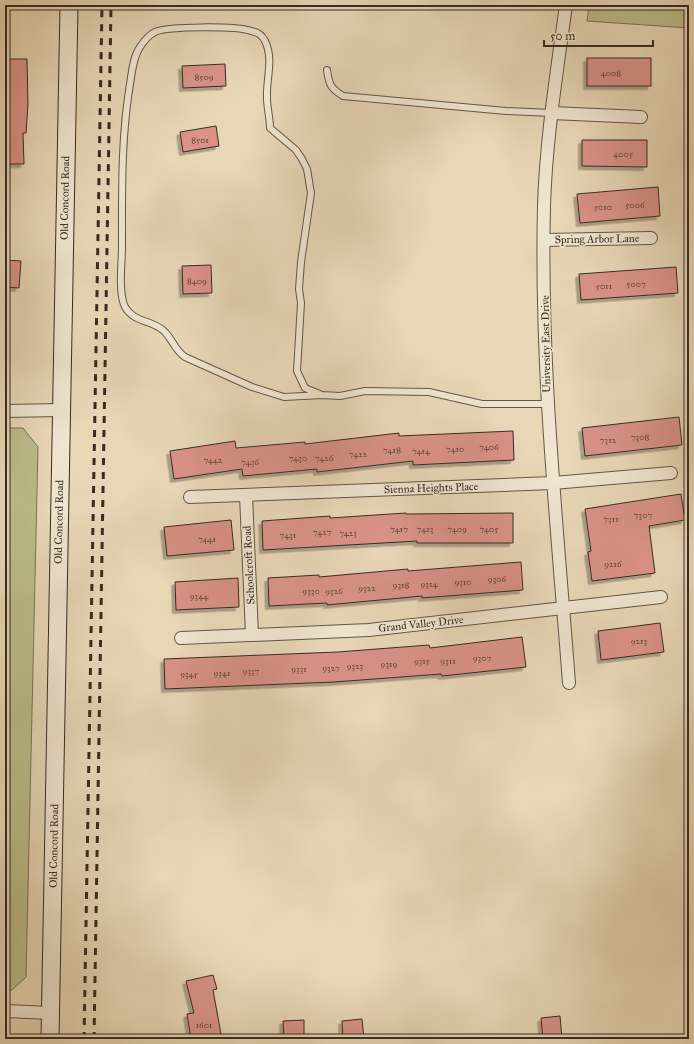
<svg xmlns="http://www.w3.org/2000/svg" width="694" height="1044" viewBox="0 0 694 1044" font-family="'IM FELL Great Primer',serif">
  <defs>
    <filter id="shadow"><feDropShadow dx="-3.5" dy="3.5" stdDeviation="0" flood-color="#0004"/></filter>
  </defs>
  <rect width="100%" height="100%" fill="#e8d7b7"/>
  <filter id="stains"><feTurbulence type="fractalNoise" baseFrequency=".005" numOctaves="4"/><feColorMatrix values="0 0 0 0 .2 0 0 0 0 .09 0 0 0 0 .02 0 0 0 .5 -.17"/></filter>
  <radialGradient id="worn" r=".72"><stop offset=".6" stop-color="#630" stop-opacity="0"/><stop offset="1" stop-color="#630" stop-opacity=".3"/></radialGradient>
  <g fill="#bbbd8a" stroke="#797456">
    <path d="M589 5H689V28L587 21Z"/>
    <path d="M5 428H23L38 447 26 977 12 990H5Z"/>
  </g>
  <g fill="#da9289" stroke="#372b22" filter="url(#shadow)">
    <rect x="587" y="58" width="64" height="28"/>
    <path d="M5 59H27L28 104 26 133H23L24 164H5Z"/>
    <path d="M225 64 226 86 183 88 182 66Z"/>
    <path d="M216 126 219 146 183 152 180 132Z"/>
    <path d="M582 140H647V167L582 166Z"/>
    <path d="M658 187 660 216 580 223 577 194Z"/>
    <path d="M5 260 21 261 19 288 5 287Z"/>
    <path d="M211 265 212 293 183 294 182 266Z"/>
    <path d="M676 267 678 293 581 300 579 274Z"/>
    <path d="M679 417 682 445 585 456 582 428Z"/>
    <path d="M513 431 514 460 413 465V461L317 472V469L243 476 242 469 174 479 170 451 235 441 236 448 305 442V444L399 433V436Z"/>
    <path d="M681 494 685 520 649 526 655 573 592 581 588 552 591 551 585 509Z"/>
    <path d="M406 513V514L513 513V543H417V541L263 550 262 521 330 516V518Z"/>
    <path d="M231 520 234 550 167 556 164 527Z"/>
    <path d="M521 562 523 590 422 598V596L327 605V603L269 606 268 578 319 575V577L408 569V571Z"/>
    <path d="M238 578 239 607 176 610 175 582Z"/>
    <path d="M660 623 664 652 601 660 598 631Z"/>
    <path d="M522 637 526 667 442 676 441 674 334 682 165 689 164 659 338 652 429 645 430 648Z"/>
    <path d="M213 975 217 989 213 990 221 1034 191 1039 187 1014 194 1013 186 981Z"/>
    <path d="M560 1016 562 1039H543L541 1018Z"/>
    <path d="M362 1019 364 1039H343L342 1021Z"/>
    <path d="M304 1020V1039H284L283 1021Z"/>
  </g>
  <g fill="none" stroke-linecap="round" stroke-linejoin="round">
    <defs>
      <g id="lane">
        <path d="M327 70C329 84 330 88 343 96L506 111 552 113"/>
        <path d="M322 395 284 397 252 387 185 357C173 349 171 334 160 328 148 320 133 321 125 307 118 293 122 262 122 247 122 192 121 138 130 84 132 72 133 57 140 47 144 41 149 35 155 32 169 26 237 26 251 31 258 32 262 35 265 41 274 59 266 79 267 98 267 108 270 118 270 128L296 150 302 159 307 169 311 193 301 262 299 289 301 303 297 371 305 388 322 395 340 396 365 391 429 392 482 404H547"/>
      </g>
      <g id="street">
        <path d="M566 5C557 71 546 139 544 206 540 365 557 524 569 683"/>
        <path d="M552 113 641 117"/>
        <path d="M544 240 651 238"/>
        <path d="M5 411 61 410"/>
        <path d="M246 495 252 635"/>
        <path d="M190 497 553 483 671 473"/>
        <path d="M181 638 369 630 661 597"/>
        <path d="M5 1011 51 1013"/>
      </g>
      <path id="secondary" d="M50 1039 69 5"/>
    </defs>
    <use href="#lane" stroke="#635647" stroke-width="8"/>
    <use href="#street" stroke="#635647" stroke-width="14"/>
    <use href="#secondary" stroke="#372b22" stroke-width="19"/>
    <use href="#lane" stroke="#f0e5d0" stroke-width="6"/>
    <use href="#street" stroke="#f0e5d0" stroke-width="12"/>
    <use href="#secondary" stroke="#f0e5d0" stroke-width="17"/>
    <g stroke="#372b22" stroke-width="3" stroke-dasharray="7 7" stroke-linecap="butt">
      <path d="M84 1039 102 5"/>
      <path d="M94 1039 111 5"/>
    </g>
  </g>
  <g text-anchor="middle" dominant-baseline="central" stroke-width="3" stroke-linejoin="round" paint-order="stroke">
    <g font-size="9" fill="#60453c">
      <text x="611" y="72">4008</text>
      <text x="204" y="76">8509</text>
      <text x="200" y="139">8501</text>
      <text x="623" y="153">4005</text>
      <text x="635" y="204">5006</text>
      <text x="603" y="206">5010</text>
      <text x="197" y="280">8409</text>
      <text x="636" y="283">5007</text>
      <text x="604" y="285">5011</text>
      <text x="640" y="436">7308</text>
      <text x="608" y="439">7312</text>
      <text x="489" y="446">7406</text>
      <text x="455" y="448">7410</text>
      <text x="392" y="449">7418</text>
      <text x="421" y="450">7414</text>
      <text x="358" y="453">7422</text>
      <text x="298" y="457">7430</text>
      <text x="324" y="457">7426</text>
      <text x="213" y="459">7442</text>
      <text x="250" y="461">7436</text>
      <text x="643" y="514">7307</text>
      <text x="611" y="518">7311</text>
      <text x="399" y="528">7417</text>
      <text x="425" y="528">7413</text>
      <text x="457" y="528">7409</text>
      <text x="489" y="528">7405</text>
      <text x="322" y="531">7427</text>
      <text x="348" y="532">7423</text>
      <text x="288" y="534">7431</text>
      <text x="207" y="538">7441</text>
      <text x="613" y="563">9216</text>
      <text x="497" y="578">9306</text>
      <text x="463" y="581">9310</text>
      <text x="429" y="583">9314</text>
      <text x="401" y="584">9318</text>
      <text x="367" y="587">9322</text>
      <text x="311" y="590">9330</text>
      <text x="334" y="590">9326</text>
      <text x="199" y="595">9344</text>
      <text x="639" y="640">9213</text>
      <text x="482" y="657">9307</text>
      <text x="422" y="660">9315</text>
      <text x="448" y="660">9311</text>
      <text x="389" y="663">9319</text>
      <text x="355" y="665">9323</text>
      <text x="331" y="667">9327</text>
      <text x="299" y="668">9331</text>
      <text x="251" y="670">9337</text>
      <text x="222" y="672">9341</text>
      <text x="189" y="673">9345</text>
      <text x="204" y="1024">1601</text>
    </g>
    <g font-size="11" fill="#372b22" stroke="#f0e5d0">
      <text transform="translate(65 198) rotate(-89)">Old Concord Road</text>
      <text transform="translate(597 239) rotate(-1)">Spring Arbor Lane</text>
      <text transform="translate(546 344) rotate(-91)">University East Drive</text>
      <text transform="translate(431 488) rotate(-2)">Sienna Heights Place</text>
      <text transform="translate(59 522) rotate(-89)">Old Concord Road</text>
      <text transform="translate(249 565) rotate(-93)">Schoolcroft Road</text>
      <text transform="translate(421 624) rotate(-6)">Grand Valley Drive</text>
      <text transform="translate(54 846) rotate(-89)">Old Concord Road</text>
    </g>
  </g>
  <rect width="694" height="1044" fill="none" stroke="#e8d7b7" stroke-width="20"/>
  <rect x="6" y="6" width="682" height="1032" fill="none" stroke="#372b22" stroke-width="2"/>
  <rect x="10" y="10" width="674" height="1024" fill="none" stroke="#372b22"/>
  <path d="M544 40v6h109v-6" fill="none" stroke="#372b22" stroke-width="2"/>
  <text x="550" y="40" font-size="12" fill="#372b22" stroke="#f0e5d0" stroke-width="3" paint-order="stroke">50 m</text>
  <rect width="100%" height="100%" filter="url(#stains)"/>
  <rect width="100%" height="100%" fill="url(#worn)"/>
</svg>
